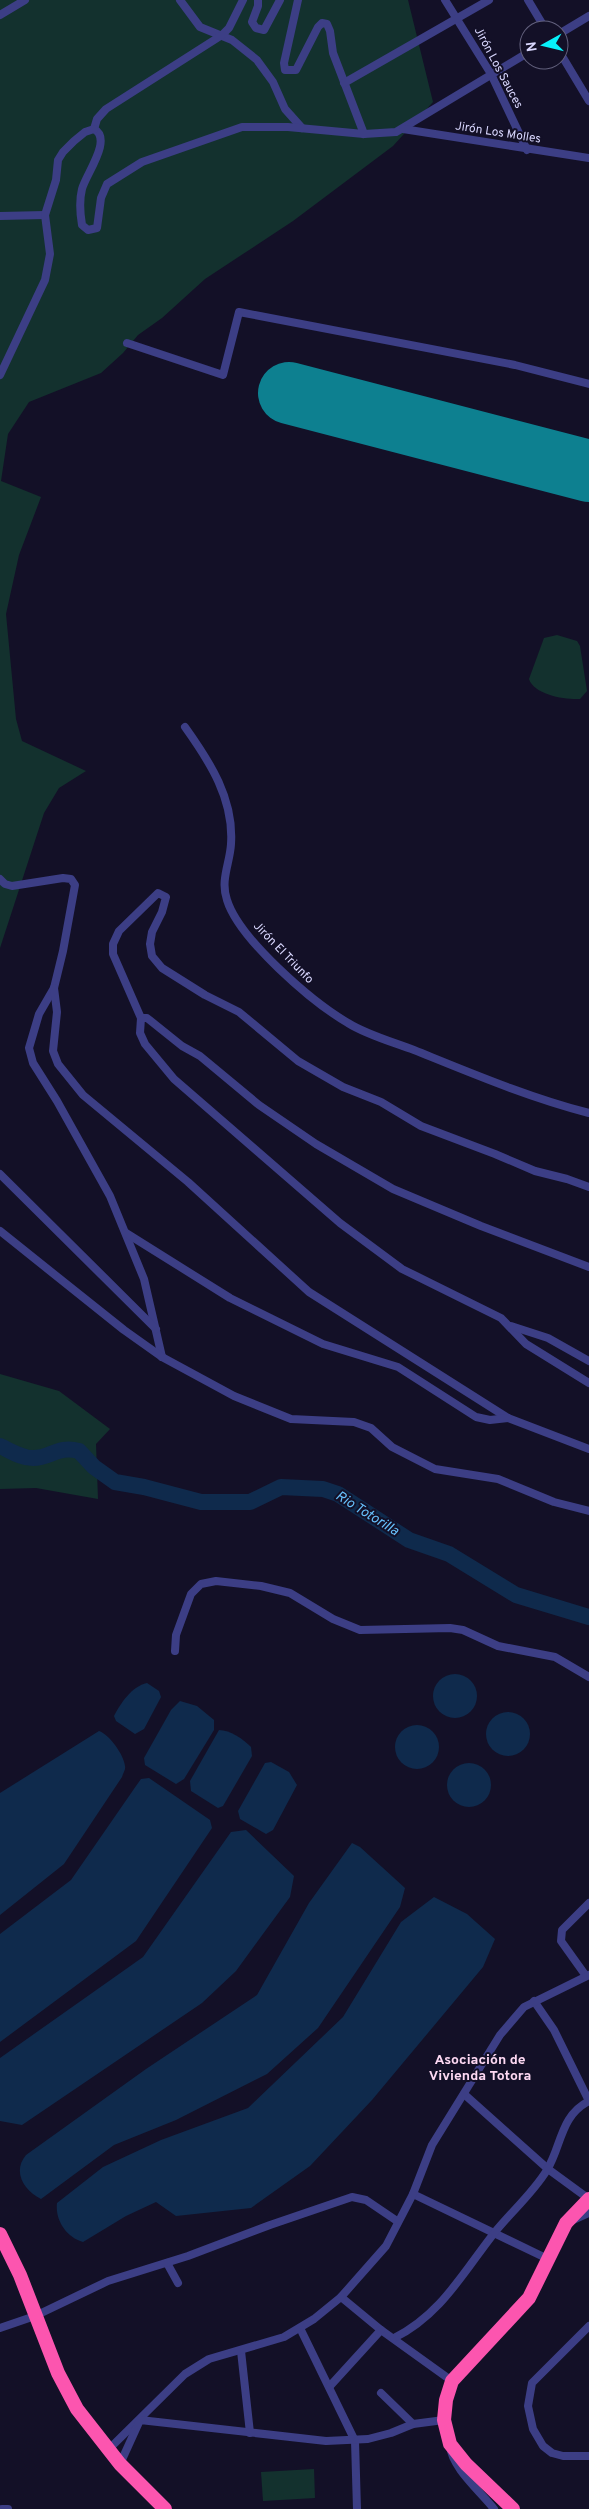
<svg xmlns="http://www.w3.org/2000/svg" width="589" height="2509" viewBox="0 0 589 2509" font-family="Overpass,sans-serif">
  <rect width="100%" height="100%" fill="#131027"/>
  <g fill="#13312e">
    <path d="M0 0H408L433 102 393 146 293 221 205 279 162 318 138 335 123 353 101 373 29 402 8 434 1 481 41 497 19 555 6 614 16 719 22 741 86 771 59 788 44 813 0 948Z"/>
    <path d="M557 635 577 641 580 646 587 691 580 699C566 700 534 695 529 679L544 638Z"/>
    <path d="M0 1374 59 1391 110 1429 96 1444 98 1499 36 1488 0 1489Z"/>
    <path d="M314 2469 315 2498 263 2501 261 2472Z"/>
  </g>
  <g fill="#0f2a4c">
    <circle cx="455" cy="1696" r="22"/>
    <path d="M147 1683 159 1691 161 1697 144 1729 135 1734 116 1721 114 1716C120 1704 132 1686 147 1683Z"/>
    <path d="M180 1701 197 1706 214 1720V1730L184 1779 176 1784 145 1765 144 1758 171 1710Z"/>
    <circle cx="508" cy="1734" r="22"/>
    <circle cx="417" cy="1747" r="22"/>
    <path d="M219 1730C230 1730 243 1739 251 1747L252 1756 223 1806 218 1808 191 1791 190 1781Z"/>
    <path d="M99 1731C109 1734 124 1755 125 1766 126 1770 123 1773 122 1777L64 1864 0 1915V1793Z"/>
    <path d="M271 1762 289 1772 297 1785 273 1830 266 1834 240 1819 238 1811 265 1763Z"/>
    <circle cx="469" cy="1785" r="22"/>
    <path d="M149 1778 210 1820 212 1828 136 1941 0 2042V1934L71 1880 136 1786 141 1779Z"/>
    <path d="M246 1830 294 1876 290 1897 236 1971 202 2003 22 2125 0 2121V2058L143 1957 231 1832Z"/>
    <path d="M352 1843 360 1847 405 1888 400 1907 318 2028 267 2074 176 2120 114 2145 41 2199C24 2190 12 2172 26 2155L146 2069 257 1995 309 1903Z"/>
    <path d="M434 1897 467 1914 495 1939 483 1967 372 2100 310 2166 251 2208 176 2216 156 2202 126 2216 83 2242C66 2237 55 2220 57 2203L103 2167 161 2140 248 2108 343 2017 401 1922Z"/>
  </g>
  <g fill="none" stroke-linecap="round" stroke-linejoin="round">
    <path stroke="#0f2a4c" stroke-width="16" d="M0 1446C11 1451 21 1458 33 1458 51 1458 58 1445 79 1451L94 1467 115 1482 144 1487 201 1502H250L281 1487 323 1489 338 1494 409 1540 449 1554 516 1595 589 1617"/>
    <path stroke="#0d8090" stroke-width="62" d="M289 393 589 471"/>
    <g stroke="#3c3e85" stroke-width="8">
      <path d="M180 0 200 27 232 40 257 60 273 82 285 109 302 128"/>
      <path d="M258 0V6L252 22 256 28 264 30 280 0"/>
      <path d="M298 0 284 63 285 70H296L318 27 322 23 327 24 330 31 333 53 364 134"/>
      <path d="M445 0 491 74 527 150"/>
      <path d="M528 0 546 30"/>
      <path d="M0 15 25 0"/>
      <path d="M559 34 589 16"/>
      <path d="M559 51 589 101"/>
      <path d="M344 83 489 0"/>
      <path d="M94 129C113 139 86 174 82 189 79 201 80 213 82 225L88 230 97 228 101 198 107 184 142 162 242 127H288L364 134 396 132 529 52"/>
      <path d="M94 129 97 119 106 109 222 35 229 28 243 0"/>
      <path d="M403 129 589 158"/>
      <path d="M0 216 45 215"/>
      <path d="M127 343 223 375 239 312 515 365 589 384"/>
      <path d="M0 375 45 280 50 254 45 215 56 180 58 160 63 152 74 141 85 132 94 129"/>
      <path d="M185 727C210 762 234 799 231 844 230 863 220 880 227 900 239 939 312 1002 348 1023 367 1035 393 1042 414 1050 471 1073 530 1098 589 1113"/>
      <path d="M0 879 5 884 12 886 63 878 71 879 75 885 63 951 54 988 39 1014 29 1048 33 1063 57 1101 110 1196 144 1279 162 1357"/>
      <path d="M54 988 57 1012 53 1051 58 1064 83 1095 188 1182 309 1292 508 1418 589 1449"/>
      <path d="M141 1018 113 954V944L119 931 158 893 166 897 162 912 152 932 150 944 152 956 162 968 205 995 239 1012 298 1061 343 1087 381 1102 421 1126 495 1154 535 1171 567 1179 589 1187"/>
      <path d="M0 1174 156 1329"/>
      <path d="M0 1231 124 1330 162 1357 234 1396 291 1419 354 1422 371 1428 392 1447 435 1469 498 1479 554 1502 589 1511"/>
      <path d="M126 1233 230 1298 323 1344 398 1367 476 1417 490 1420 508 1418"/>
      <path d="M589 1267 481 1226 393 1189 316 1144 259 1105 200 1056 182 1046 147 1018H141L140 1033 145 1044 174 1079 340 1223 402 1269 501 1318 526 1344 589 1383"/>
      <path d="M511 1326 548 1338 589 1361"/>
      <path d="M175 1651 176 1635 191 1594 201 1584 216 1581 261 1586 290 1593 333 1619 360 1630 450 1628 463 1630 498 1646 555 1657 589 1677"/>
      <path d="M586 1976 561 1941 562 1930 589 1903"/>
      <path d="M534 2001 554 2030 589 2101"/>
      <path d="M464 2094 548 2169 589 2199"/>
      <path d="M413 2194 548 2259"/>
      <path d="M573 2220 589 2213"/>
      <path d="M167 2263 178 2283"/>
      <path d="M341 2297 381 2330 452 2381"/>
      <path d="M589 2326 532 2383 528 2406 533 2429 543 2446 552 2453 563 2456H589"/>
      <path d="M0 2328 35 2316 108 2281 188 2256 270 2225 352 2197 366 2200 397 2221"/>
      <path d="M300 2328 355 2441 357 2509"/>
      <path d="M394 2338C441 2315 464 2271 495 2232 512 2211 533 2193 547 2170 562 2145 560 2116 589 2101"/>
      <path d="M241 2351 250 2433"/>
      <path d="M330 2386 381 2330"/>
      <path d="M381 2393 413 2424"/>
      <path d="M450 2446C452 2468 480 2491 494 2509"/>
      <path d="M108 2450 185 2374 209 2359 284 2337 314 2319 341 2297 386 2246 413 2194 432 2145 500 2035 524 2007 589 1975"/>
      <path d="M120 2464 140 2420 326 2441 368 2439 391 2433 413 2424 444 2420"/>
      <path d="M2 2509H8"/>
    </g>
    <g stroke="#fc55af" stroke-width="14">
      <path d="M0 2234 20 2275 58 2373 77 2409 120 2464 165 2509"/>
      <path d="M513 2509 466 2464 450 2444 444 2420 446 2400 452 2381 529 2298 566 2223 589 2199"/>
    </g>
  </g>
  <g text-anchor="middle" dominant-baseline="central" stroke-width="4" stroke-linejoin="round" paint-order="stroke">
    <g font-size="12" fill="#d9d7fe" stroke="#131027">
      <text transform="translate(498 68) rotate(62)">Jirón Los Sauces</text>
      <text transform="translate(498 133) rotate(9)">Jirón Los Molles</text>
      <text transform="translate(283 953) rotate(46)">Jirón El Triunfo</text>
    </g>
    <g font-size="14" font-style="italic" fill="#67c1fc" stroke="#131027">
      <text transform="translate(367 1514) rotate(32)">Rio Totorilla</text>
    </g>
    <g font-size="14" font-weight="bold" fill="#fed9f3" stroke="#131027">
      <text x="480" y="2060">Asociación de<tspan x="480" dy="16">Vivienda Totora</tspan></text>
    </g>
  </g>
  <g transform="translate(544 45) rotate(262)"><circle r="24" fill="#131027" stroke="#62607d"/>
  <path d="M0-4L9 19L0 12L-9 19Z" fill="#07f1fa"/>
  <text y="-8" font-size="14" font-weight="bold" text-anchor="middle" fill="#d9d7fe">N</text>
  </g>
</svg>
